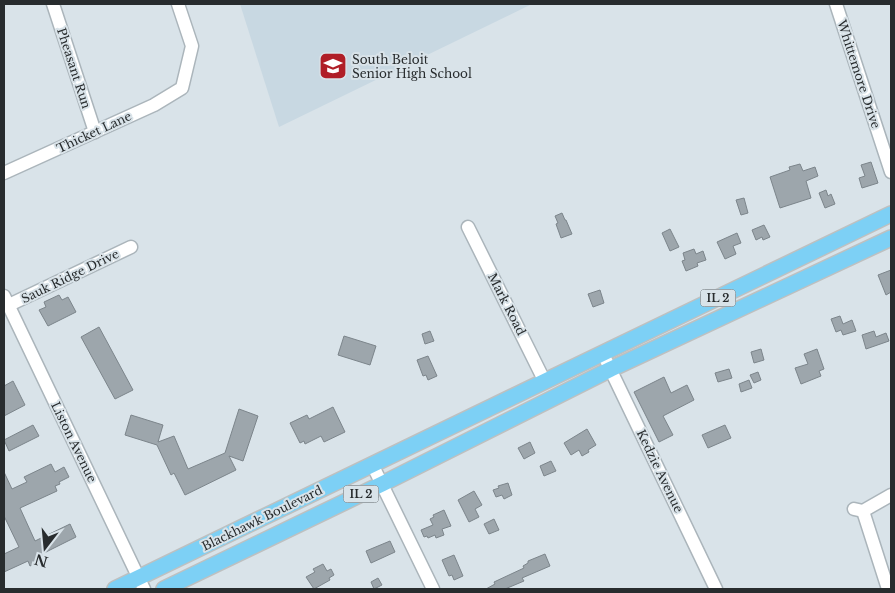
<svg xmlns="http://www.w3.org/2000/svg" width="895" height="593" viewBox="0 0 895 593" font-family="'Libre Baskerville',serif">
  <rect width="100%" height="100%" fill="#d9e3e9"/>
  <path fill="#c8d8e2" d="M240 4H532L279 127Z"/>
  <g fill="#9da6ac" stroke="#7c858b">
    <path d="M871 162 878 183 862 188 859 178 865 176 861 165Z"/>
    <path d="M800 164 803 171 815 167 818 176 806 181 811 198 780 208 770 177 790 170 789 167Z"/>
    <path d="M826 190 828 196 831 194 835 204 825 208 819 193Z"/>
    <path d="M744 198 748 213 741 215 736 200Z"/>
    <path d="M562 213 565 220H566L572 234 561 238 556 224 558 223 555 216Z"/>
    <path d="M764 225 770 237 763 240 762 237 756 240 752 230Z"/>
    <path d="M670 229 679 247 670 251 662 233Z"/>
    <path d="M737 233 741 243 733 246 736 254 725 259 717 242Z"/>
    <path d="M694 249 696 254 703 251 706 260 697 263 698 266 686 271 682 261 685 260 683 253Z"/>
    <path d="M891 270V292L886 295 878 275Z"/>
    <path d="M600 290 604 303 593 307 588 294Z"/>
    <path d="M59 295 62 300 68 297 76 312 48 326 39 310 46 307 44 302Z"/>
    <path d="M840 316 843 324 852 320 856 331 843 335 841 330 836 332 831 319Z"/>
    <path d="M99 327 133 390 115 399 81 337Z"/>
    <path d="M430 331 434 341 425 344 422 334Z"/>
    <path d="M874 331 876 337 886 333 889 341 866 349 862 335Z"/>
    <path d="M344 336 376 346 370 365 338 355Z"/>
    <path d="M761 349 764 360 754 363 751 352Z"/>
    <path d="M817 349 824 369 819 371 821 376 801 384 795 368 808 364 804 354Z"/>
    <path d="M428 356 437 376 428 380 426 375 423 376 417 360Z"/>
    <path d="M729 369 732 378 718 382 715 373Z"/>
    <path d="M758 372 761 380 754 383 750 375Z"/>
    <path d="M664 377 671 393 687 385 694 400 663 416 673 435 659 442 634 392Z"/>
    <path d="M749 380 752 388 741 392 739 384Z"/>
    <path d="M13 381 25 405 4 416V386Z"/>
    <path d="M333 407 345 432 324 442 321 436 305 444 304 441 300 443 290 423 307 415 309 419Z"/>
    <path d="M239 409 258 416 243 461 229 456 236 470 185 495 174 473 171 475 157 445 125 435 131 415 163 425 158 442 174 436 188 469 225 453Z"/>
    <path d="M33 425 39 436 9 451 4 440Z"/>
    <path d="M725 425 731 438 708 448 702 435Z"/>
    <path d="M587 429 596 445 588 450 589 452 582 456 579 450 571 455 564 443Z"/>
    <path d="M530 442 535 453 524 459 518 448Z"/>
    <path d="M551 461 556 471 544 476 540 466Z"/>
    <path d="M51 464 55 472 64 467 69 477 59 482 60 484 55 486 57 491 20 508 35 541 70 524 76 537 42 554 44 559 30 566 28 561 4 572V554L19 547 4 516V472L12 489 27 482 24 477Z"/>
    <path d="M508 483 512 495 504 499 502 495 496 497 493 490 499 488 498 486Z"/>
    <path d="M474 491 482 505 475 509 479 517 469 522 458 500Z"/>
    <path d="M444 510 451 526 442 529 444 535 436 538 435 535 428 538 427 536 424 537 421 530 433 525 430 519 434 517 433 515Z"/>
    <path d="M494 519 499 530 489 534 484 524Z"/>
    <path d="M390 541 395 552 371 563 366 551Z"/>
    <path d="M545 554 550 566 522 578 524 581 505 589H486L495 584 494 582 524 568 523 566 528 563V561Z"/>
    <path d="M454 555 463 576 454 580 452 575 449 576 442 560Z"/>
    <path d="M323 564 327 571 331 569 334 575 329 578 330 580 314 589 306 577 315 572 313 569Z"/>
    <path d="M378 578 382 585 374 589 371 582Z"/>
  </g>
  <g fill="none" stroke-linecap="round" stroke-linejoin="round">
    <defs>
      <g id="minor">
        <path d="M53 4 95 132"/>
        <path d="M836 4 891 172"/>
        <path d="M4 173 154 105 182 88 192 46 178 4"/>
        <path d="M468 227 545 382"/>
        <path d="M4 296 144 589"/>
        <path d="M9 305 131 247"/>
        <path d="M603 354 716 589"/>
        <path d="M372 464 433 589"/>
        <path d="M854 509 863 511 891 495"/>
        <path d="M863 511 888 589"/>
      </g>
      <g id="major">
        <path d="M115 589 891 214"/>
        <path d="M164 589 382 484 611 369 891 238"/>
      </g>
    </defs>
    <use href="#minor" stroke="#abb5bb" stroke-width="15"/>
    <use href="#major" stroke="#bec0c0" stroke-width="18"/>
    <use href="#minor" stroke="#fff" stroke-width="12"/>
    <use href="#major" stroke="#7dd0f5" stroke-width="15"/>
  </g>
  <defs>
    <symbol id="school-square" viewBox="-11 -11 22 22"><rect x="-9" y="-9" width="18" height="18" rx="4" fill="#b01e27" stroke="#d9e3e9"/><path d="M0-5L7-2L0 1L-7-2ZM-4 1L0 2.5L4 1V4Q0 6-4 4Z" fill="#fff"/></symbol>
  </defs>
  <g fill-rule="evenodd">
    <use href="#school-square" x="317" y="50" width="32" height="32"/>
  </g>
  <g text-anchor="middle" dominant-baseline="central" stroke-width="4" stroke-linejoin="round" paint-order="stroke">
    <g fill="#d9e3e9" stroke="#5d6366" stroke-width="1">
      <rect x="700.5" y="289.5" width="35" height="17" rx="4"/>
      <rect x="343.5" y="485.5" width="35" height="17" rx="4"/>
    </g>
    <g font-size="11" font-weight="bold" fill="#282c2e">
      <text x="718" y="298">IL 2</text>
      <text x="361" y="494">IL 2</text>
    </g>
    <g font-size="12" fill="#282c2e" stroke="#d9e3e9" text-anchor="start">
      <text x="352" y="59">South Beloit<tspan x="352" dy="14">Senior High School</tspan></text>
    </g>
    <g font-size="12" fill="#282c2e" stroke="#d9e3e9">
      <text transform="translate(74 68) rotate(72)">Pheasant Run</text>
      <text transform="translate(859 74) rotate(72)">Whittemore Drive</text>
      <text transform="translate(94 132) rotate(-25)">Thicket Lane</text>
      <text transform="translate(70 276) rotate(-26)">Sauk Ridge Drive</text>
      <text transform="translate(507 304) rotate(63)">Mark Road</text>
      <text transform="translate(74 442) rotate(64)">Liston Avenue</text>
      <text transform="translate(660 471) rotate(64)">Kedzie Avenue</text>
      <text transform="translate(262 518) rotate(-26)">Blackhawk Boulevard</text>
    </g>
  </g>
  <rect width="895" height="593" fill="none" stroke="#282c2e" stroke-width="10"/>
  <g transform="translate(45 548) rotate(196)" stroke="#d9e3e9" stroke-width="4" paint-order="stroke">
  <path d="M0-4L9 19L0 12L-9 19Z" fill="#282c2e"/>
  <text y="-8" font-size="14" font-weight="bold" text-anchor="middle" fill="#282c2e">N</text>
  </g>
</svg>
